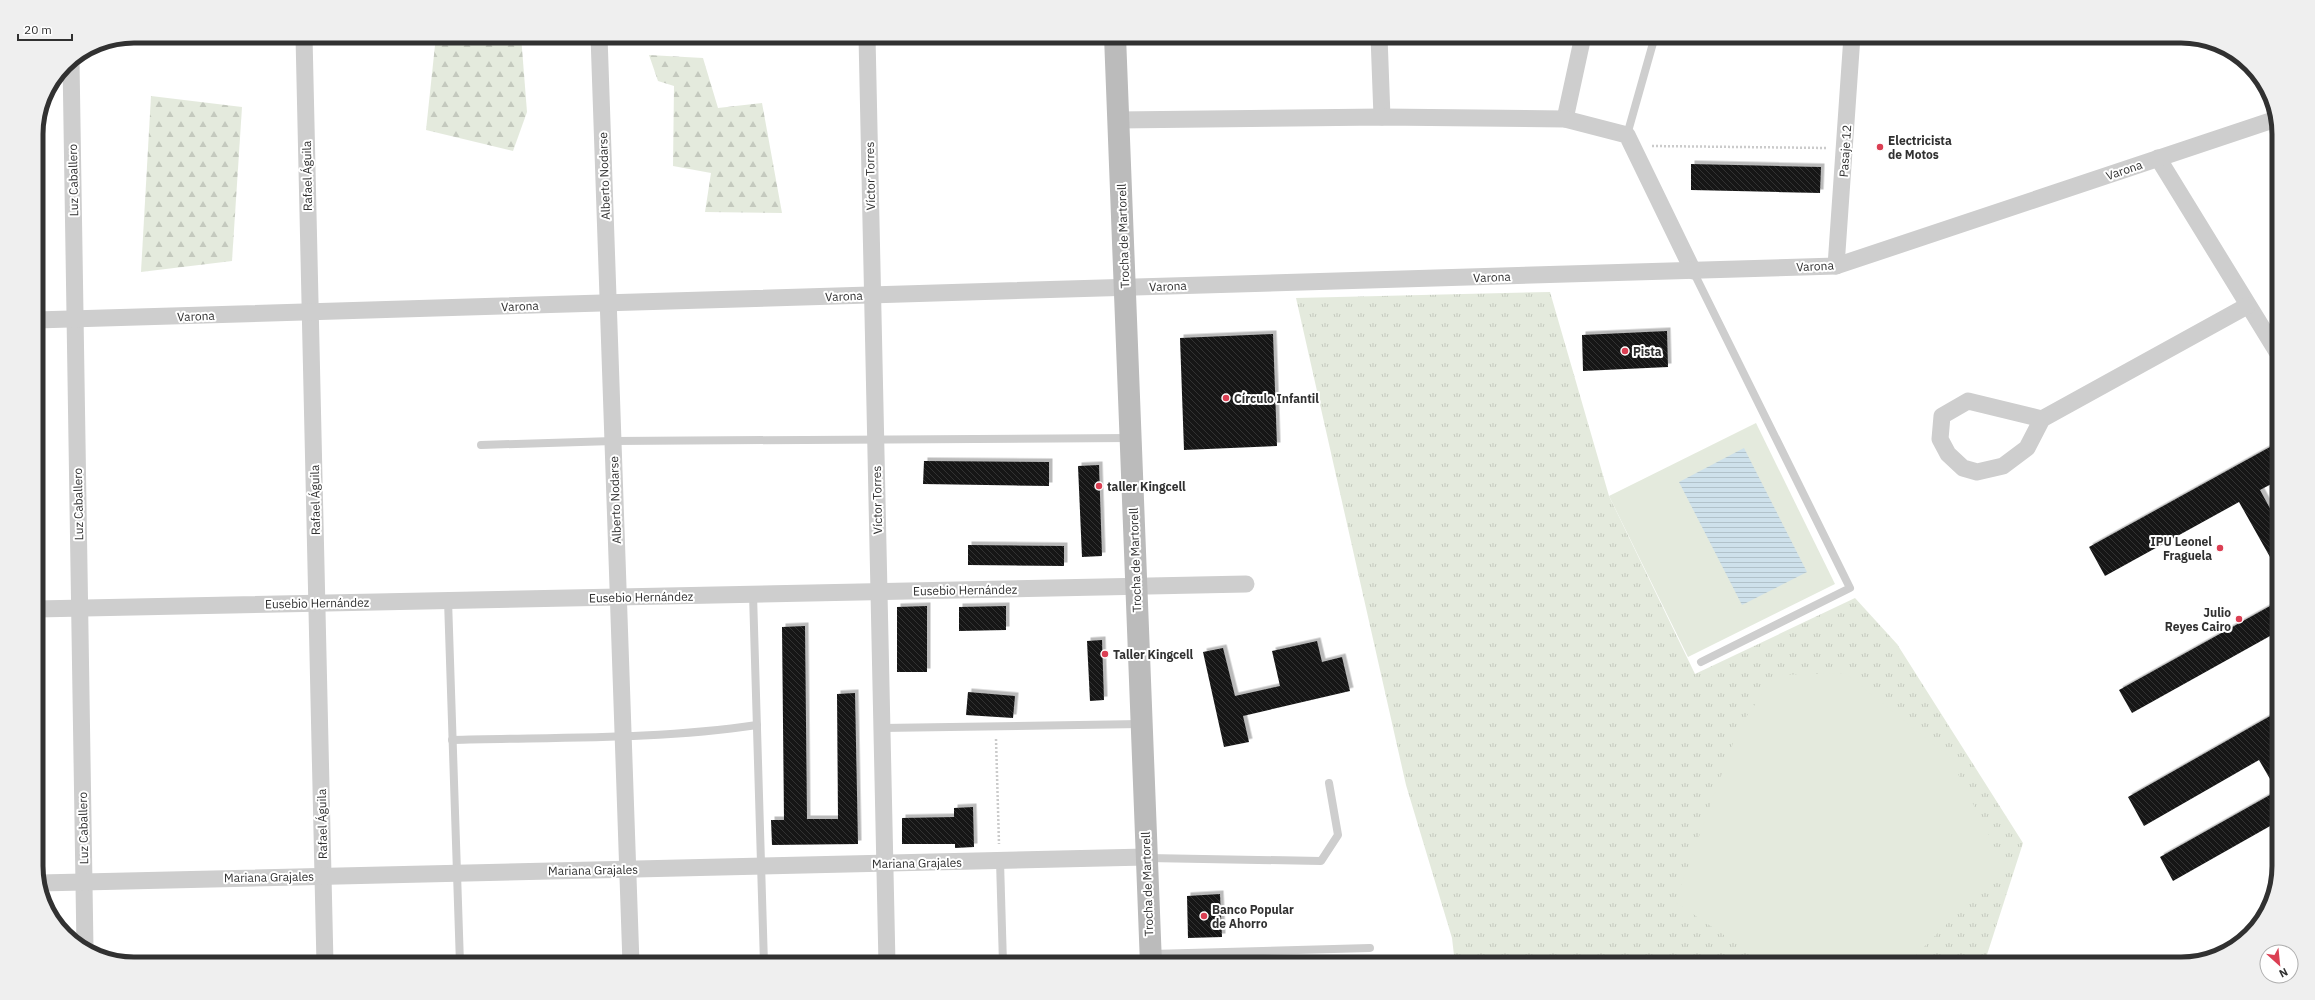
<svg xmlns="http://www.w3.org/2000/svg" width="2315" height="1000" viewBox="0 0 2315 1000" font-family="'IBM Plex Sans',sans-serif">
  <defs>
    <pattern id="grass-tufts" width="24" height="20" patternUnits="userSpaceOnUse"><rect width="24" height="20" fill="#e4eadd"/><path d="M3 7l-1-3M5 7V3M7 7l1-3M15 17l-1-3M17 17v-4M19 17l1-3" fill="none" stroke="#c4c9be"/></pattern>
    <pattern id="forest-firs" width="22" height="20" patternUnits="userSpaceOnUse"><rect width="22" height="20" fill="#e4eadd"/><path d="M5 1l3.5 6h-7zM16 11l3.5 6h-7z" fill="#c4c9be"/></pattern>
    <pattern id="water-rules" width="6" height="5" patternUnits="userSpaceOnUse"><rect width="6" height="5" fill="#cee1eb"/><path d="M0 2.5h6" fill="none" stroke="#b1c2ca"/></pattern>
    <pattern id="building-back-hatch" width="6" height="6" patternUnits="userSpaceOnUse"><rect width="6" height="6" fill="#181818"/><path d="M-1 5l2 2M0 0l6 6M5-1l2 2" fill="none" stroke="#313131"/></pattern>
    <filter id="shadow"><feDropShadow dx="3.5" dy="-3.5" stdDeviation="0" flood-color="#0004"/></filter>
  </defs>
  <rect width="100%" height="100%" fill="#fff"/>
  <path fill="url(#grass-tufts)" d="M1550 292 1609 496 1695 674 1855 598 1897 644 2023 843 1984 964H1455L1452 938 1406 785 1296 298Z"/>
  <g fill="url(#forest-firs)">
    <path d="M436 36H521L527 112 513 151 426 130Z"/>
    <path d="M649 55 703 58 718 108 762 103 782 213 705 212 711 173 673 166 674 86 658 81Z"/>
    <path d="M151 96 242 107 232 261 141 272Z"/>
  </g>
  <g fill="#e4eadd">
    <path d="M1756 423 1835 584 1688 657 1609 496Z"/>
    <path d="M1845 673 1950 758 2004 866 1907 964H1767L1675 902 1739 727 1776 675Z"/>
  </g>
  <path fill="url(#water-rules)" d="M1744 448 1807 572 1742 605 1679 482Z"/>
  <g fill="url(#building-back-hatch)" filter="url(#shadow)">
    <path d="M1691 164 1821 167 1820 193 1691 190Z"/>
    <path d="M1667 331 1668 367 1583 371 1582 335Z"/>
    <path d="M1273 334 1277 446 1184 450 1180 338Z"/>
    <path d="M2279 442V480L2260 490 2279 525V573L2239 502 2105 576 2089 547Z"/>
    <path d="M924 461 1049 462V486L923 484Z"/>
    <path d="M1099 465 1102 556 1082 557 1078 466Z"/>
    <path d="M968 545 1064 546V566L968 565Z"/>
    <path d="M2279 601V631L2132 713 2119 690Z"/>
    <path d="M927 606V672H897V607Z"/>
    <path d="M1006 606V630L959 631V607Z"/>
    <path d="M805 626 807 819H838L837 694 855 693 858 844 772 845 771 820H784L782 627Z"/>
    <path d="M1102 640 1104 700 1090 701 1087 641Z"/>
    <path d="M1317 641 1322 662 1342 657 1350 691 1243 716 1249 742 1224 747 1203 652 1223 648 1235 696 1280 686 1272 651Z"/>
    <path d="M968 692 1015 696 1013 718 966 715Z"/>
    <path d="M2279 711V821L2173 881 2160 857 2277 791 2259 760 2144 826 2128 797Z"/>
    <path d="M973 807 974 847 955 848V844H902V818L954 817V808Z"/>
    <path d="M1220 894 1222 937 1188 938 1187 896Z"/>
  </g>
  <g fill="none" stroke-linecap="round" stroke-linejoin="round">
    <g stroke="#cbcbcb" stroke-width="2.5" stroke-dasharray="2 2" stroke-linecap="butt">
      <path d="M1652 146 1827 148"/>
      <path d="M996 739 999 844"/>
    </g>
    <g stroke="#cecece" stroke-width="8">
      <path d="M1627 135 1655 36"/>
      <path d="M1693 271 1850 588 1701 662"/>
      <path d="M481 445 613 441 1130 438"/>
      <path d="M753 594 764 964"/>
      <path d="M448 600 460 964"/>
      <path d="M882 728 1141 724"/>
      <path d="M452 740C553 737 657 740 757 725"/>
      <path d="M1148 858 1321 861 1338 835 1329 783"/>
      <path d="M1000 861 1003 964"/>
      <path d="M1151 954 1370 948"/>
    </g>
    <g stroke="#cecece" stroke-width="17">
      <path d="M304 36 325 964"/>
      <path d="M599 36 631 964"/>
      <path d="M867 36 887 964"/>
      <path d="M1379 36 1382 117"/>
      <path d="M71 61 85 948"/>
      <path d="M1565 119 1583 36"/>
      <path d="M1118 120 1382 117 1565 119 1627 135 1693 271"/>
      <path d="M2158 158 2279 355"/>
      <path d="M1836 266 1852 36"/>
      <path d="M36 320 1836 266 2276 119"/>
      <path d="M2042 419 1968 401 1942 416 1940 439 1948 454 1963 468 1977 472 2003 466 2027 448 2042 419 2247 306"/>
      <path d="M36 609 1246 584"/>
      <path d="M40 883 1146 857"/>
    </g>
    <path stroke="#bbb" stroke-width="22" d="M1115 36 1151 964"/>
  </g>
  <g fill="#db3f53" stroke="#fff" stroke-width="1.5">
    <circle cx="1880" cy="147" r="4"/>
    <circle cx="1625" cy="351" r="4"/>
    <circle cx="1226" cy="398" r="4"/>
    <circle cx="1099" cy="486" r="4"/>
    <circle cx="2220" cy="548" r="4"/>
    <circle cx="2239" cy="619" r="4"/>
    <circle cx="1105" cy="654" r="4"/>
    <circle cx="1204" cy="916" r="4"/>
  </g>
  <g text-anchor="middle" dominant-baseline="central" stroke-width="4" stroke-linejoin="round" paint-order="stroke">
    <g font-size="12" font-weight="bold" fill="#313131" stroke="#fff" text-anchor="start">
      <text x="1888" y="140">Electricista<tspan x="1888" dy="14">de Motos</tspan></text>
      <text x="1633" y="351">Pista</text>
      <text x="1234" y="398">Círculo Infantil</text>
      <text x="1107" y="486">taller Kingcell</text>
      <text x="2212" y="541" text-anchor="end">IPU Leonel<tspan x="2212" dy="14">Fraguela</tspan></text>
      <text x="2231" y="612" text-anchor="end">Julio<tspan x="2231" dy="14">Reyes Cairo</tspan></text>
      <text x="1113" y="654">Taller Kingcell</text>
      <text x="1212" y="909">Banco Popular<tspan x="1212" dy="14">de Ahorro</tspan></text>
    </g>
    <g font-size="12" fill="#313131" stroke="#fff">
      <text transform="translate(1845 151) rotate(-86)">Pasaje 12</text>
      <text transform="translate(2124 170) rotate(-19)">Varona</text>
      <text transform="translate(307 176) rotate(-91)">Rafael Águila</text>
      <text transform="translate(604 176) rotate(-92)">Alberto Nodarse</text>
      <text transform="translate(870 176) rotate(-91)">Víctor Torres</text>
      <text transform="translate(73 180) rotate(-91)">Luz Caballero</text>
      <text transform="translate(1123 236) rotate(-92)">Trocha de Martorell</text>
      <text transform="translate(1815 266) rotate(-3)">Varona</text>
      <text transform="translate(1492 277) rotate(-2)">Varona</text>
      <text transform="translate(1168 286) rotate(-2)">Varona</text>
      <text transform="translate(844 296) rotate(-2)">Varona</text>
      <text transform="translate(520 306) rotate(-2)">Varona</text>
      <text transform="translate(196 316) rotate(-2)">Varona</text>
      <text transform="translate(315 500) rotate(-91)">Rafael Águila</text>
      <text transform="translate(615 500) rotate(-92)">Alberto Nodarse</text>
      <text transform="translate(877 500) rotate(-91)">Víctor Torres</text>
      <text transform="translate(78 504) rotate(-91)">Luz Caballero</text>
      <text transform="translate(1135 560) rotate(-92)">Trocha de Martorell</text>
      <text transform="translate(965 590) rotate(-1)">Eusebio Hernández</text>
      <text transform="translate(641 597) rotate(-1)">Eusebio Hernández</text>
      <text transform="translate(317 603) rotate(-1)">Eusebio Hernández</text>
      <text transform="translate(322 824) rotate(-91)">Rafael Águila</text>
      <text transform="translate(83 828) rotate(-91)">Luz Caballero</text>
      <text transform="translate(917 863) rotate(-1)">Mariana Grajales</text>
      <text transform="translate(593 870) rotate(-1)">Mariana Grajales</text>
      <text transform="translate(269 877) rotate(-1)">Mariana Grajales</text>
      <text transform="translate(1147 884) rotate(-92)">Trocha de Martorell</text>
    </g>
  </g>
  <path d="M0 0H2315V1000H0ZM134 43H2181A91 91 0 0 1 2272 134V866A91 91 0 0 1 2181 957H134A91 91 0 0 1 43 866V134A91 91 0 0 1 134 43Z" fill="#efefef" fill-rule="evenodd"/>
  <path fill="none" stroke="#313131" stroke-width="5" d="M134 43H2181A91 91 0 0 1 2272 134V866A91 91 0 0 1 2181 957H134A91 91 0 0 1 43 866V134A91 91 0 0 1 134 43Z"/>
  <g transform="translate(2279 964) rotate(153)"><circle r="19" fill="#ffffff" stroke="#adadad"/>
  <path d="M0-3L7 15L0 10L-7 15Z" fill="#db3f53"/>
  <text y="-6" font-size="11" font-weight="bold" text-anchor="middle" fill="#313131">N</text>
  </g>
  <path d="M18 34v6h54v-6" fill="none" stroke="#313131" stroke-width="2"/>
  <text x="24" y="34" font-size="12" fill="#313131" stroke="#ffffff" stroke-width="3" paint-order="stroke">20 m</text>
</svg>
